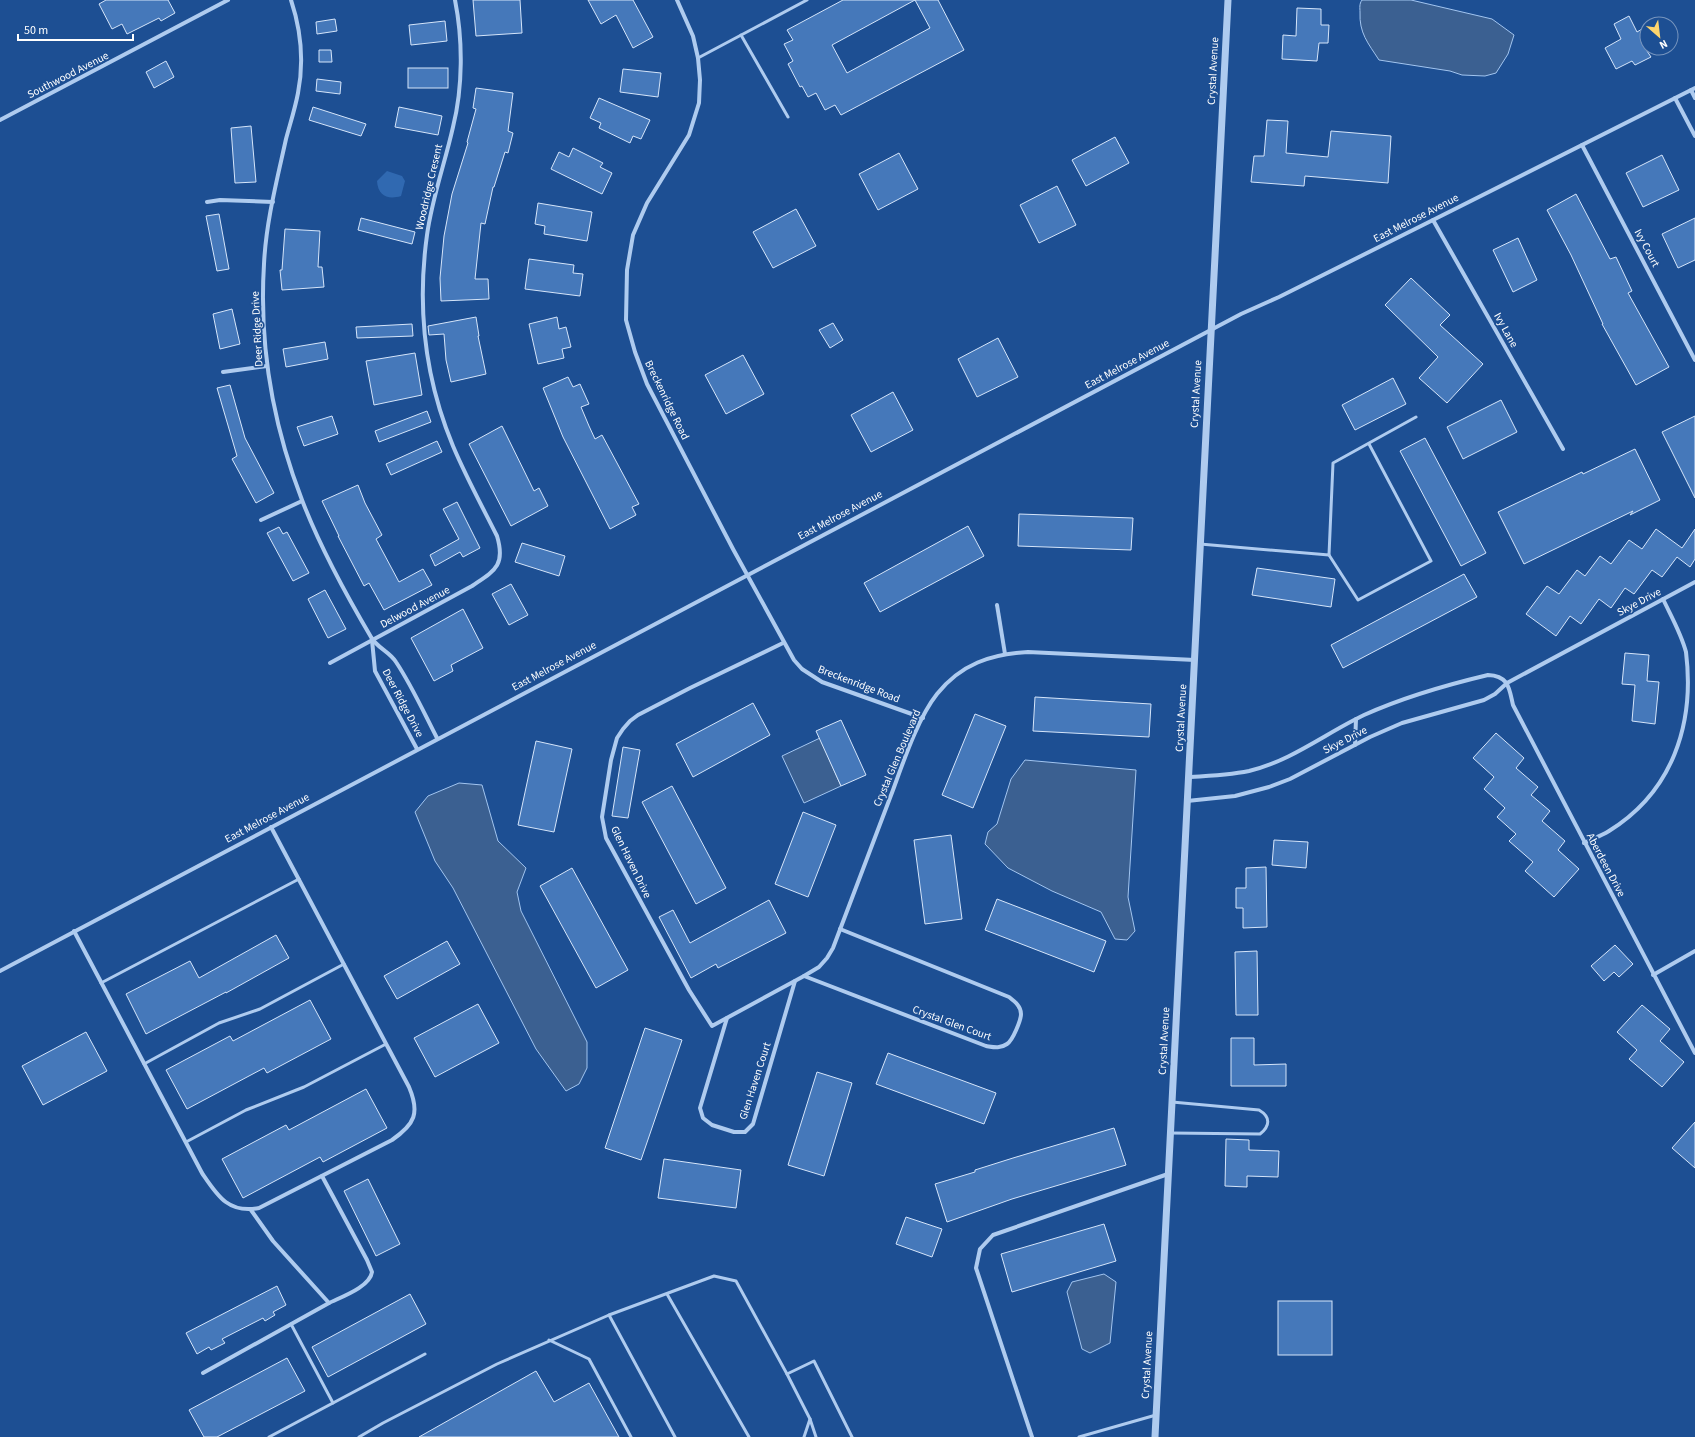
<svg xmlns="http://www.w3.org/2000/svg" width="1695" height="1437" viewBox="0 0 1695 1437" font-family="'Source Sans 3',sans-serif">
  <rect width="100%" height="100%" fill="#1d4f93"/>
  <path fill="#3069b1" d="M387 171 402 176 405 181 401 196C388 200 378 196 377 181Z"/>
  <g fill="#3b6091" stroke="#a2c5f0">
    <path d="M1362 0H1411L1492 19 1514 35 1508 54 1496 73 1485 76 1462 75 1450 71 1379 60C1368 43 1359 33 1360 12 1360 8 1359 4 1362 0Z"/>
    <path d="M820 738 841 786 804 803 782 756Z"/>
    <path d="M1025 760 1136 770 1128 897 1135 931 1127 940 1115 939 1101 912 1052 891 1008 868 985 844 988 832 997 824 1011 779Z"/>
    <path d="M459 783 482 785 498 841 526 868 517 892 521 911 587 1042V1068L579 1084 566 1091 536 1049 453 888 435 861 415 812 428 796Z"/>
    <path d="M1104 1274 1116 1282 1110 1343 1090 1353 1082 1349 1067 1292 1072 1282Z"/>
  </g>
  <g fill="#4578ba" stroke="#d5e5fa" fill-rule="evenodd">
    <path d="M106 0H168L175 13 161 21 159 18 127 34 122 24 112 29 99 4Z"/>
    <path d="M473 0H520L522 33 476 36Z"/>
    <path d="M588 0H633L653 37 633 48 616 15 601 24Z"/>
    <path d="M843 0H938L964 50 841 115 835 105 825 110 816 93 808 97 802 86 800 87 788 64 793 61 784 44 793 40 787 30ZM915 0 930 28 847 73 832 45Z"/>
    <path d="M1297 8 1321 9V25H1329L1328 43H1319L1317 61 1282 59 1283 35 1296 36Z"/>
    <path d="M1629 16 1637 32 1647 26V51L1651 57 1635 65 1632 61 1616 69 1605 48 1621 39 1614 24Z"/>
    <path d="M335 19 337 31 317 34 316 22Z"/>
    <path d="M445 21 447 41 411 45 409 25Z"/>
    <path d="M319 50H331L332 62H319Z"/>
    <path d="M166 61 174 77 154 88 146 72Z"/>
    <rect x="408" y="68" width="40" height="20"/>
    <path d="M623 69 661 73 658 97 620 92Z"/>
    <path d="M317 79 341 82 340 94 316 91Z"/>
    <path d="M476 88 513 93 508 131 513 133 508 153 505 152 494 187H493L485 224 481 223 475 279H488L489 299 441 301 440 278 444 236 452 194 468 143 467 142 476 109 473 108Z"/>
    <path d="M599 98 650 120 641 139 633 136 630 143 599 128 601 123 590 118Z"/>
    <path d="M313 107 366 124 361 136 309 120Z"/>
    <path d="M399 107 442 116 438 135 395 127Z"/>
    <path d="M1267 120 1288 121 1286 153 1328 157 1331 131 1391 136 1388 183 1305 176 1304 186 1251 182 1254 156H1264Z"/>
    <path d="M251 126 256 182 235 183 231 128Z"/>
    <path d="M1115 137 1129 163 1086 186 1072 160Z"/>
    <path d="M573 148 603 163 600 167 612 173 602 194 551 169 559 152 569 157Z"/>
    <path d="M899 153 918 189 878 210 859 174Z"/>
    <path d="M1662 155 1679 190 1643 207 1626 173Z"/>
    <path d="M1057 186 1076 225 1039 243 1020 205Z"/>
    <path d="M1576 194 1610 259 1616 257 1632 291 1628 293 1669 367 1636 385 1602 324H1603L1571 255 1547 210Z"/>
    <path d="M538 203 592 212 587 241 544 234 545 226 535 224Z"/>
    <path d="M796 209 816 246 773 268 753 232Z"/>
    <path d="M219 214 229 269 217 271 206 216Z"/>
    <path d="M361 218 415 232 412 244 358 230Z"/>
    <path d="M1695 218V260L1678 268 1662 234Z"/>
    <path d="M285 229 320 231 318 267H322L324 287 282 290 280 270H282Z"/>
    <path d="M1518 238 1537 280 1513 292 1493 250Z"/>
    <path d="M529 259 574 265 573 273 583 274 580 296 525 289Z"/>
    <path d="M1411 278 1450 315 1440 325 1483 364 1447 403 1419 378 1438 357 1385 305Z"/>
    <path d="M232 309 240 344 220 349 213 314Z"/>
    <path d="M476 317 479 336H478L486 374 451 382 446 360 444 334 429 335 428 326Z"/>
    <path d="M557 317 559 329 566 327 571 347 562 349 564 358 538 364 529 324Z"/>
    <path d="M833 323 843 340 830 348 819 330Z"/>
    <path d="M412 324 413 336 357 338 356 327Z"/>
    <path d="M998 338 1018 377 977 397 958 359Z"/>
    <path d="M325 342 328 359 286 367 283 349Z"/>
    <path d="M415 353 422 395 374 405 366 361Z"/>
    <path d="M743 355 764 394 726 414 705 375Z"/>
    <path d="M568 377 573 387 580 384 589 404 581 407 589 426 595 439 602 435 639 504 632 507 636 515 610 529 563 437 543 388Z"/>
    <path d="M1393 378 1406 404 1355 430 1342 405Z"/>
    <path d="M230 385 245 438 274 493 256 503 232 459 237 456 217 388Z"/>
    <path d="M893 392 913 430 871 452 851 415Z"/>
    <path d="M1501 400 1517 432 1463 459 1447 427Z"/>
    <path d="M427 411 431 422 379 442 375 431Z"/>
    <path d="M332 416 338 434 304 446 297 427Z"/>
    <path d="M1695 416V498L1662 432Z"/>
    <path d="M502 426 534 491 539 488 548 506 511 526 469 444Z"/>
    <path d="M1425 438 1486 553 1461 566 1400 451Z"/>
    <path d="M437 441 442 452 391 475 386 464Z"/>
    <path d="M1635 449 1660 500 1630 515 1633 511 1524 564 1498 512 1582 472 1583 474Z"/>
    <path d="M358 485 365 503 382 535 376 539 399 582 423 569 432 585 384 610 369 583 364 586 338 536H339L322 501Z"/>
    <path d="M457 502 480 548 463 557 460 552 435 566 430 555 459 539 443 509Z"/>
    <path d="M1019 514 1133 518 1131 550 1018 546Z"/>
    <path d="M968 526 984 556 880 612 864 583Z"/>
    <path d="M279 527 283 534 287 532 309 573 293 581 267 533Z"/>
    <path d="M1656 529 1682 548 1695 529V559L1690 567 1677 557 1662 577 1652 570 1634 594 1625 588 1611 608 1599 599 1581 624 1570 616 1556 636 1526 614 1547 586 1559 594 1577 570 1585 576 1600 556 1611 564 1629 540 1642 549Z"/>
    <path d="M522 543 565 556 559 576 515 562Z"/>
    <path d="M1257 568 1335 579 1331 607 1252 595Z"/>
    <path d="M1464 574 1477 597 1343 668 1331 645Z"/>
    <path d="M511 584 528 615 509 625 492 594Z"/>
    <path d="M325 590 346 629 328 638 308 599Z"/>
    <path d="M463 609 483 648 451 665 453 671 434 681 411 638Z"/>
    <path d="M1625 653 1649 655 1647 681 1659 682 1655 724 1632 721 1635 685 1622 684Z"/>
    <path d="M1035 697 1151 704 1149 737 1033 731Z"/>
    <path d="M753 703 770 735 693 777 676 744Z"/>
    <path d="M975 714 1006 726 973 808 942 795Z"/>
    <path d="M841 720 866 775 841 786 816 731Z"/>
    <path d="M1496 733 1524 758 1516 768 1538 787 1531 795 1550 811 1542 821 1565 841 1558 850 1579 869 1554 897 1525 871 1533 862 1509 841 1516 834 1497 817 1505 808 1484 789 1494 777 1473 758Z"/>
    <path d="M536 741 572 749 554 832 518 825Z"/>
    <path d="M623 747 640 750 628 818 612 816Z"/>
    <path d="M672 786 726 888 696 904 642 802Z"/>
    <path d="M803 812 836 825 808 897 775 884Z"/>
    <path d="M951 835 962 919 925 924 914 840Z"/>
    <path d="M1274 840 1308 842 1306 868 1272 865Z"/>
    <path d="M1266 867 1267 927 1243 928V908H1236V888H1246V868Z"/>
    <path d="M572 868 628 970 596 988 540 886Z"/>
    <path d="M997 899 1106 941 1094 972 985 930Z"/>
    <path d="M769 900 786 933 718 968 716 964 691 978 659 917 673 910 690 943Z"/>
    <path d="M276 935 289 958 226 993V992L146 1034 126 994 190 961 199 978Z"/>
    <path d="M447 941 460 964 397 999 384 976Z"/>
    <path d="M1615 945 1633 964 1619 977 1614 972 1604 981 1591 966Z"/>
    <path d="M1257 951 1258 1015H1236L1235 952Z"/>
    <path d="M310 1000 331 1039 267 1073 264 1068 187 1109 166 1070 230 1036 233 1041Z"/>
    <path d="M478 1004 499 1043 435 1077 414 1038Z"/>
    <path d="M1642 1005 1670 1029 1660 1041 1684 1062 1662 1087 1629 1059 1637 1050 1617 1032Z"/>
    <path d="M645 1028 682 1040 641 1160 605 1148Z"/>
    <path d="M86 1032 107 1071 43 1105 22 1066Z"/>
    <path d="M1231 1038H1254V1065L1286 1064V1086H1231Z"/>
    <path d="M888 1053 996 1093 984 1124 876 1084Z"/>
    <path d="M817 1072 852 1083 824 1176 788 1165Z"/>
    <path d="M366 1089 387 1128 323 1162 320 1157 243 1198 222 1159 286 1125 289 1130Z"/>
    <path d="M1695 1122V1168L1672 1148Z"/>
    <path d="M1114 1128 1126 1165 1012 1199 947 1222 935 1184 975 1172V1170L1013 1158Z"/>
    <path d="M1226 1139 1249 1140V1150L1279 1151 1278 1177 1247 1176V1187L1225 1186Z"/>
    <path d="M664 1159 741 1170 736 1208 658 1198Z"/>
    <path d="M368 1179 400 1244 376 1256 344 1191Z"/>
    <path d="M906 1217 942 1229 932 1257 896 1244Z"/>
    <path d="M1104 1224 1116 1261 1012 1292 1001 1254Z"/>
    <path d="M277 1286 286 1305 273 1312 275 1315 265 1321 263 1318 222 1339 225 1343 211 1350 209 1347 197 1354 186 1333Z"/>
    <path d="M410 1294 426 1324 328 1377 312 1347Z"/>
    <rect x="1278" y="1301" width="54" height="54"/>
    <path d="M287 1358 305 1391 217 1437H204L189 1410Z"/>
    <path d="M536 1371 554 1402 589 1383 619 1437H419Z"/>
  </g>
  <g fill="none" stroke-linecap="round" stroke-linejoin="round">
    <g stroke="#aecbef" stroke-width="3">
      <path d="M741 35 788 117"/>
      <path d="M698 58 807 0"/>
      <path d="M1200 544 1329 555 1333 463 1416 417"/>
      <path d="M1329 555 1358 600 1431 561 1369 444"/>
      <path d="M101 983 299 879"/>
      <path d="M144 1064 219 1023 260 1009 344 964"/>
      <path d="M1171 1133 1260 1134C1270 1126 1271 1117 1259 1110L1172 1102"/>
      <path d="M186 1142 246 1110 304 1087 386 1044"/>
      <path d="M667 1294 749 1437"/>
      <path d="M609 1315 675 1437"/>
      <path d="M291 1324 333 1403"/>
      <path d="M549 1340 589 1359 631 1437"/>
      <path d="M787 1374 814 1361 852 1437"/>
      <path d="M269 1437 425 1354"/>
      <path d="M359 1437 383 1423 497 1364 609 1315 714 1276 736 1281 787 1374 810 1419 816 1437"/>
      <path d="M804 1437 810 1419"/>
      <path d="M1079 1437 1156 1415"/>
    </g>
    <g stroke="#aecbef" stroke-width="4">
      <path d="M291 0C301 30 304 62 298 93 295 109 290 124 286 139 277 180 266 222 264 264 259 344 273 425 302 500 320 547 345 593 371 637 376 647 390 652 396 662 412 686 424 713 437 738"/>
      <path d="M677 0 693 36 698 58 700 80 699 103 689 135 647 203 633 235 627 270 626 320 635 352 647 384 733 549 794 660 802 669 822 682 923 718"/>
      <path d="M1691 90 1695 98"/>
      <path d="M1675 98 1695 136"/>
      <path d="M0 120 228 0"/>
      <path d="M1582 145 1695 360"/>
      <path d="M207 202 220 200 273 202"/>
      <path d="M1433 220 1563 449"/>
      <path d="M223 372 267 366"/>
      <path d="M261 520 302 501"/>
      <path d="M997 605 1005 654"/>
      <path d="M372 640 375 671 417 749"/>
      <path d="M783 643 690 688 638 715 630 721 623 729 617 738 611 760 602 817 606 838 689 990 712 1026 804 976 819 967 827 958 833 948C853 895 873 843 893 790 904 760 918 718 937 694 961 664 991 654 1028 652L1195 660"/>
      <path d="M330 663 472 586C494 571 506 566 497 536 482 506 466 477 453 446 425 379 417 307 427 235 432 198 445 163 453 127 463 87 463 40 455 0"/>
      <path d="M1355 745 1356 719"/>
      <path d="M1189 777C1209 776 1230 775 1249 771 1291 761 1326 733 1364 715 1404 697 1446 685 1488 675 1509 676 1509 688 1513 705L1695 1053"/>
      <path d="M1187 801 1235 796 1269 787 1290 779 1370 737 1402 723 1484 700 1495 694 1507 683 1695 582"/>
      <path d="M1584 843C1592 839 1601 836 1609 831 1672 792 1695 725 1686 652 1681 633 1671 616 1663 599"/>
      <path d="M74 931 202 1173C217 1195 228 1214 259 1208L392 1140C415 1124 420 1113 409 1087L271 827"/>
      <path d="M0 971 1241 314 1279 297 1433 220 1695 88"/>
      <path d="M1653 975 1695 951"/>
      <path d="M804 976 986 1046C993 1047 1000 1049 1007 1044 1013 1040 1021 1020 1021 1014 1021 1006 1014 1001 1009 997L840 929"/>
      <path d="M727 1018 700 1108 703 1118 712 1125 734 1132H745L753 1124 795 981"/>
      <path d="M251 1210 273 1241 329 1303C341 1297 370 1287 372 1272L367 1260 322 1176"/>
      <path d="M203 1373 329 1303"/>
      <path d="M1032 1437 976 1268 980 1249 993 1235 1168 1174"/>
    </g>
    <path stroke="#aecbef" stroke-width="7" d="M1155 1437 1228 0"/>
  </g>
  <g text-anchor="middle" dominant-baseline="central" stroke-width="3.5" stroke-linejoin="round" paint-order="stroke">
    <g font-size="11" fill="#fff" stroke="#1d4f93">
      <text transform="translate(1213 71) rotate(-87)">Crystal Avenue</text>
      <text transform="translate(68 75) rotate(-27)">Southwood Avenue</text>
      <text transform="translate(429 187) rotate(-77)">Woodridge Cresent</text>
      <text transform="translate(1416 218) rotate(-27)">East Melrose Avenue</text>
      <text transform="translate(1647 248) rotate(62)">Ivy Court</text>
      <text transform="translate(257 329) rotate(-93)">Deer Ridge Drive</text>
      <text transform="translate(1506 330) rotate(61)">Ivy Lane</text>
      <text transform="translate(1127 364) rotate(-28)">East Melrose Avenue</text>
      <text transform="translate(1196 394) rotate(-87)">Crystal Avenue</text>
      <text transform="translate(667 400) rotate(64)">Breckenridge Road</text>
      <text transform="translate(840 515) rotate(-28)">East Melrose Avenue</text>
      <text transform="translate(1639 602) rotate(-28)">Skye Drive</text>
      <text transform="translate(415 607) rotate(-28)">Delwood Avenue</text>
      <text transform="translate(554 666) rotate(-28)">East Melrose Avenue</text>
      <text transform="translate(859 684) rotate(21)">Breckenridge Road</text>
      <text transform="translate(403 703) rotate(62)">Deer Ridge Drive</text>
      <text transform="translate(1181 718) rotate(-87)">Crystal Avenue</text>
      <text transform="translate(1345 740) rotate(-27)">Skye Drive</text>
      <text transform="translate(897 758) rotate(-67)">Crystal Glen Boulevard</text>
      <text transform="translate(267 818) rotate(-28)">East Melrose Avenue</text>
      <text transform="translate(631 862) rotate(64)">Glen Haven Drive</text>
      <text transform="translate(1606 865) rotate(62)">Aberdeen Drive</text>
      <text transform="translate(952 1023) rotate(20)">Crystal Glen Court</text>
      <text transform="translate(1164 1041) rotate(-87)">Crystal Avenue</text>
      <text transform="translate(755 1081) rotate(-72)">Glen Haven Court</text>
      <text transform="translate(1147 1365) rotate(-87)">Crystal Avenue</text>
    </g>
  </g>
  <g transform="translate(1659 36) rotate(152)"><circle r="19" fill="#1d4f93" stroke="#7795be"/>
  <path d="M0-3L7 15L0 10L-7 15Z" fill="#fed56d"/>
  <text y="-6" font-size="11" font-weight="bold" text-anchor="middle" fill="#ffffff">N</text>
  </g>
  <path d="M18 34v6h115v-6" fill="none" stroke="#ffffff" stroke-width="2"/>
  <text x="24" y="34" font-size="12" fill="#ffffff" stroke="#1d4f93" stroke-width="3" paint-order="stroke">50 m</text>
</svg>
